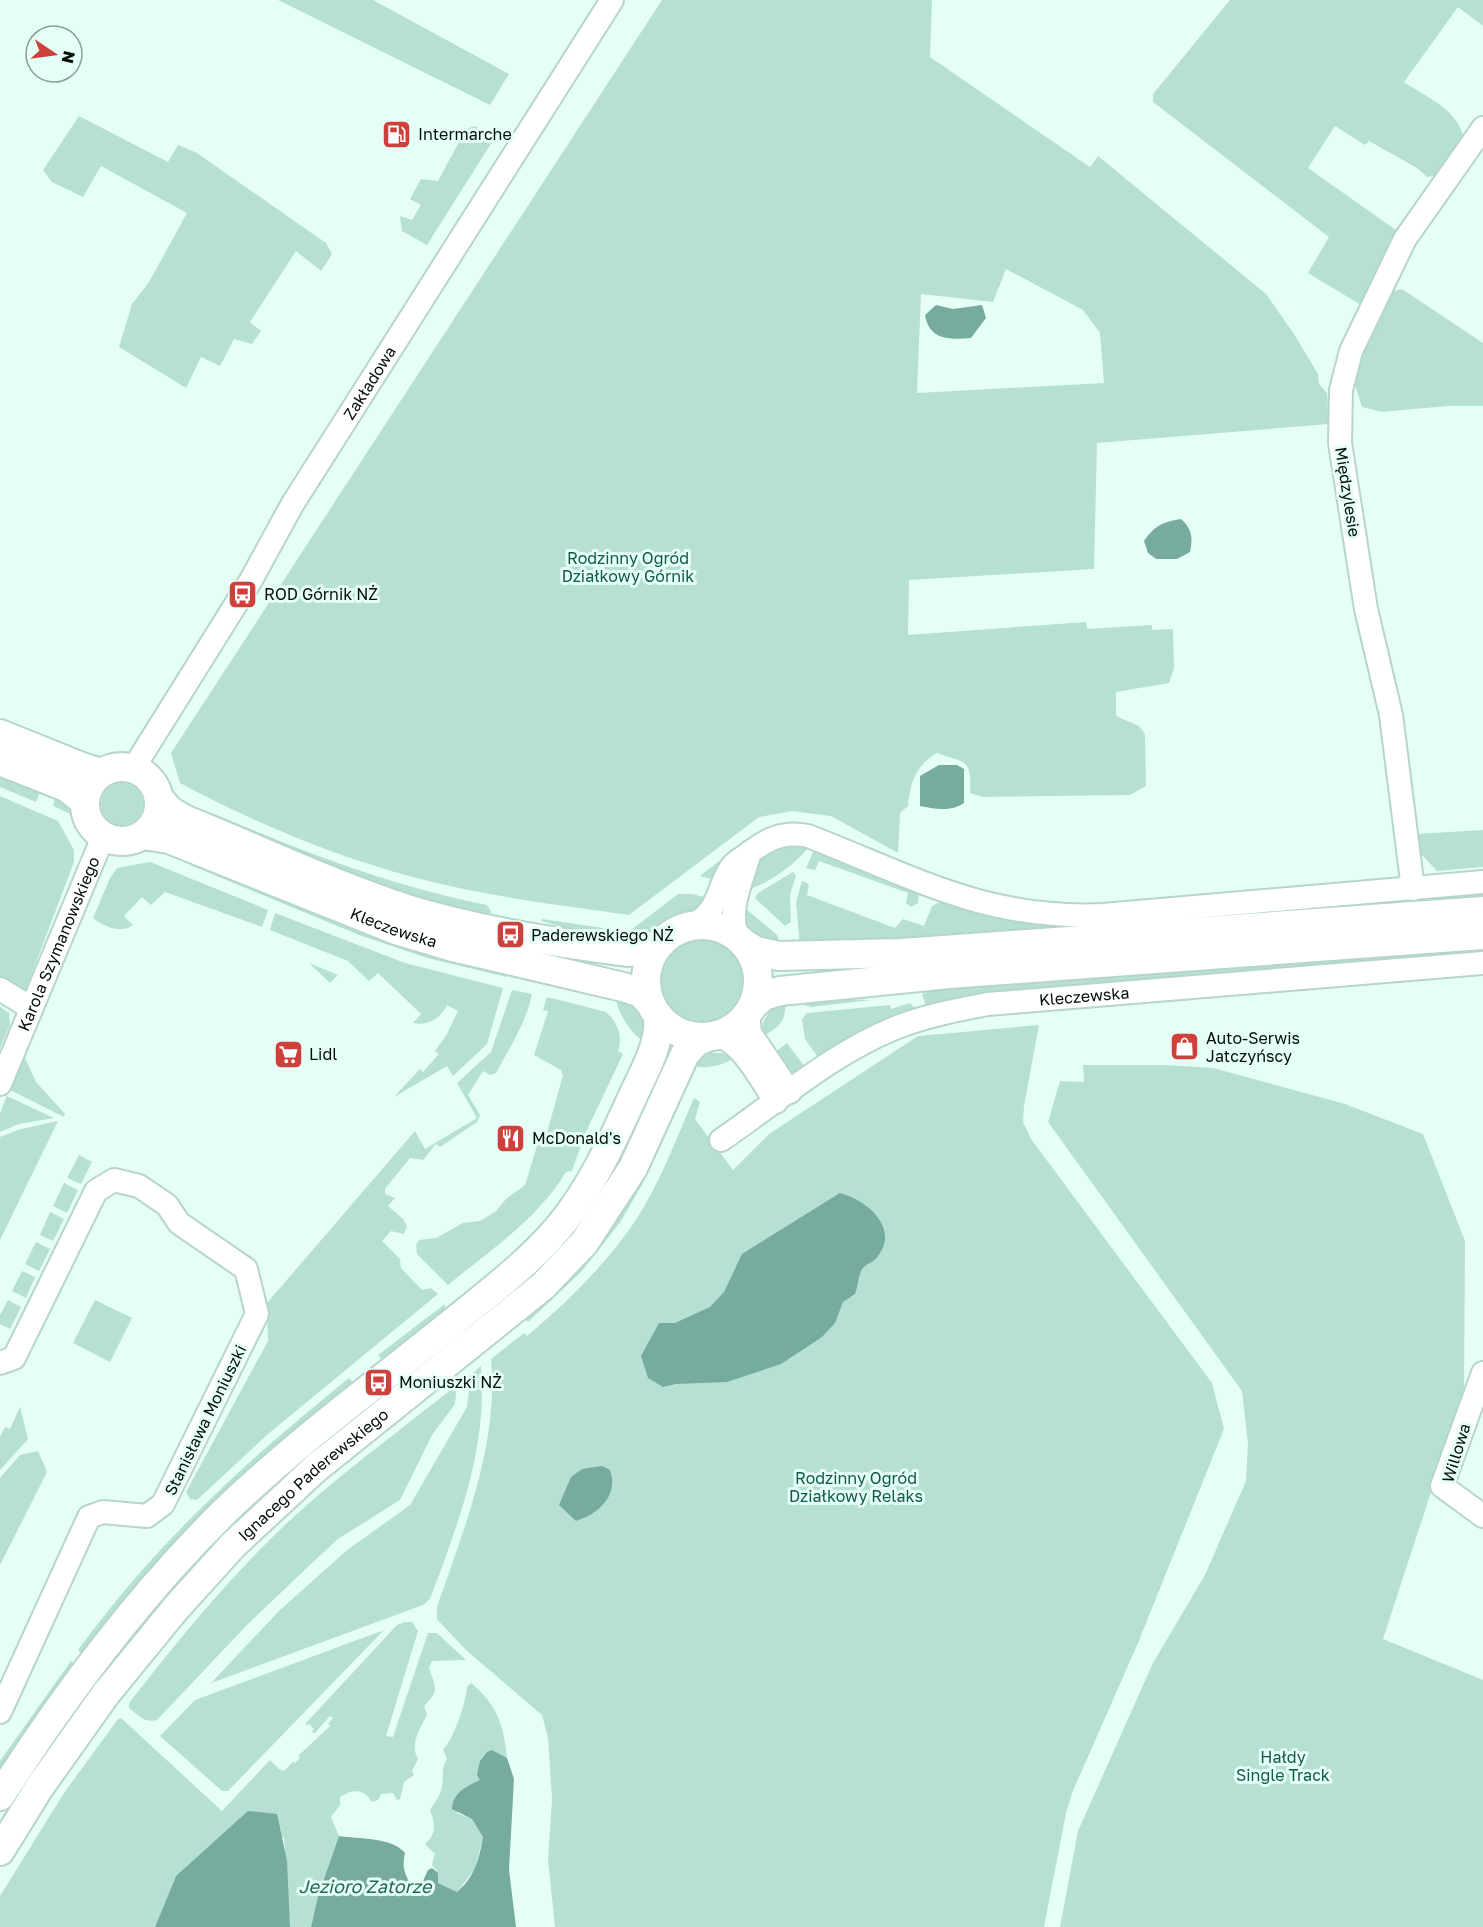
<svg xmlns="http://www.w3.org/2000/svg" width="1483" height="1927" viewBox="0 0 1483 1927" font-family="'Golos Text',sans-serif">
  <rect width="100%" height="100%" fill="#e5fff7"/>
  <g fill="#b6e0d4" fill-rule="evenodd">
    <path d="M278 0H373L509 74 490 105Z"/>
    <path d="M662 0H932L930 57 1090 167 1098 156 1266 294 1294 334 1318 374 1319 384 1327 393 1329 424 1097 443 1094 569 909 580 908 635 1086 622 1087 629 1152 625V630L1173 629 1174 668 1169 683 1116 692V716L1139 726 1145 734 1146 786 1130 795 983 797 970 793C972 759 966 763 937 753 916 765 910 783 908 806L900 813 898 853 831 816 792 811 759 817 629 915C557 905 484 896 413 877 333 856 253 822 180 783L171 753ZM1006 269 1083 310 1100 333 1104 383 917 393 921 294 993 302Z"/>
    <path d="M1230 0H1483V26L1458 7 1404 82C1427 98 1459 109 1464 140L1439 175 1427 177 1417 168 1369 141 1365 145 1335 126 1308 168 1403 235 1361 305 1308 273 1329 237 1153 102V94Z"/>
    <path d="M79 116 168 162 178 145 197 153 326 243 332 254 321 271 296 251 250 322 261 331 252 344 234 339 220 366 201 357 186 388 119 347 132 304 149 282 187 213 101 166 83 197 52 182 43 170Z"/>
    <path d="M475 126 492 138V142L427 245 402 231 400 216 412 220 421 205 410 199 421 179 438 181 466 129Z"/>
    <path d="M1402 289 1483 343V406H1447L1382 412 1362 407 1354 382V366L1365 349 1383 294Z"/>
    <path d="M0 771 42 786 36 802 0 787Z"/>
    <circle cx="122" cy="804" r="21"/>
    <path d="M56 793 73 815 53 806Z"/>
    <path d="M0 796 58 821 74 850V862L26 989 17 991 0 980Z"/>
    <path d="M212 813C302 851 390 886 487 905L492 913 449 911 209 820Z"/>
    <path d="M1483 830V867L1437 871 1421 854 1417 855 1416 834Z"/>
    <path d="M787 846 807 848C802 860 758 891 746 889 757 864 758 853 787 846Z"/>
    <path d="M735 849 718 881 700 876Z"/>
    <path d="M814 850 914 888 919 894 918 903 911 907 906 903 908 893 819 861 815 870 806 868Z"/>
    <path d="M193 858 508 972 507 977 427 958 359 935 190 865Z"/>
    <path d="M150 862 268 910 262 927 165 892 151 905 142 897 124 916 133 925C120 934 105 927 93 918L110 878 117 868Z"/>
    <path d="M793 872 796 876 790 895 791 922 785 926 755 898 758 893Z"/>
    <path d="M802 881 809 884 807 895 895 928 903 919 924 926 932 906 942 901 973 909 1483 889V902L800 947 796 902Z"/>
    <path d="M678 894H692L711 899C694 914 690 911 673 920 653 930 650 938 625 942L631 930Z"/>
    <path d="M744 907 777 935 782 947C753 939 747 938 744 907Z"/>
    <path d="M275 913 405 963 503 988 487 1044 453 1076 447 1066 394 1097 420 1069 423 1072 439 1054 435 1051 446 1036 458 1011 447 1005C440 1019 428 1026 413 1023L421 1014 378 973 369 981 348 961 270 930Z"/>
    <path d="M542 919 603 928 607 931V939L541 921Z"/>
    <circle cx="702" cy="980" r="44"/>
    <path d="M1483 945V956L927 1010 922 994 955 983Z"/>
    <path d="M309 963 338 975 330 983Z"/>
    <path d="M512 990 532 994C526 1023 510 1047 496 1073L490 1075 483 1071 468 1095 480 1115 477 1122 440 1147 436 1144 423 1160 410 1158 385 1189V1194L395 1198 388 1206 403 1219 407 1226 404 1234 391 1231 382 1241 400 1259 401 1268 422 1290 431 1288 438 1294 268 1434 197 1500 190 1499 186 1492 268 1341 267 1303 415 1131 425 1149 477 1118 457 1083 491 1052Z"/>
    <path d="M547 997 606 1012C618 1023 623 1036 618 1051L623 1054 585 1134 572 1171 566 1172C538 1219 490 1250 448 1285L417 1254 416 1245 419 1240 436 1238 463 1223 480 1221 496 1211 507 1198 525 1185 537 1146 545 1140 563 1075 561 1070 534 1055 548 1011 543 1010Z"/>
    <path d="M627 997 644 1015 645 1042C632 1035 618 1014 616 999Z"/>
    <path d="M816 998 871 1000 811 1007 804 1005 803 1000Z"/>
    <path d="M785 1001C787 1021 779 1027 762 1037 761 1018 769 1009 785 1001Z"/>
    <path d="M910 1003 917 1011 820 1060 805 1039 802 1019 807 1013 890 1005 891 1009Z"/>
    <path d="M0 1007 9 1013 10 1025 0 1048Z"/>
    <path d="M1039 1025 1024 1106 1023 1122 1031 1139 1212 1383 1224 1429 1138 1643 1072 1793 1066 1813 1044 1927H555L548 1860 552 1799 548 1738 542 1715 466 1650 437 1619V1607C464 1528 499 1445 491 1359L524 1333 527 1336C564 1305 600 1270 629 1230 657 1191 675 1142 694 1098L700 1102 695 1119 733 1170 769 1134 918 1036Z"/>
    <path d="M787 1043 807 1070 798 1075H791L771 1055Z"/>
    <path d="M710 1053H722L734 1058C722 1066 704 1070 690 1065Z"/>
    <path d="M24 1056 36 1082 65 1114 64 1117 10 1090Z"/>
    <path d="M1083 1065H1165L1213 1068 1345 1104 1423 1134 1465 1241 1464 1391 1383 1639 1483 1680V1927H1060L1078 1831 1153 1663 1205 1575 1246 1481 1248 1444 1242 1391 1048 1122 1060 1081 1084 1082Z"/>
    <path d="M681 1082 688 1085 643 1183 621 1221 582 1271 528 1322 524 1318Z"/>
    <path d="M7 1095V1096L54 1118 19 1124 0 1132V1114Z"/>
    <path d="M58 1121 0 1240V1137L21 1129Z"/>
    <path d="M79 1155 92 1162 81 1184 67 1178Z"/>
    <path d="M64 1183 78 1190 67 1213 53 1206Z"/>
    <path d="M50 1212 64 1219 53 1241 40 1235Z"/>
    <path d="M36 1242 50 1249 39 1271 25 1264Z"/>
    <path d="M22 1271 35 1277 26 1298 12 1291Z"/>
    <path d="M8 1300 21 1307 10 1329 0 1324V1315Z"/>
    <path d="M95 1300 132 1318 110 1362 73 1343Z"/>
    <path d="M445 1304 446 1311 386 1364 378 1355Z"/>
    <path d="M481 1366C488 1448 458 1524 430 1599L423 1605 211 1683 279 1611 346 1551 410 1505 467 1407 469 1391 463 1381Z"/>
    <path d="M349 1378 357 1388 86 1657 78 1650C156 1543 246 1461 349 1378Z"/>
    <path d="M453 1388 456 1393 455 1404 432 1435 400 1500 338 1539 312 1563 247 1625 157 1720C144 1723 139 1716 129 1708V1703C178 1640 228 1579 286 1524 338 1475 397 1433 453 1388Z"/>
    <path d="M20 1407 28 1439 0 1470V1437L5 1427 10 1429Z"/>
    <path d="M38 1451 47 1472 0 1565V1478L20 1455Z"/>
    <path d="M405 1622H412L418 1631 386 1736 393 1737 428 1633H437L466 1660 432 1661 429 1668C436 1690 440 1689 424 1706L427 1714C421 1728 409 1744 418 1759L412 1771 414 1775 404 1782 400 1799 397 1800 393 1793 381 1794 378 1800 372 1802C364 1788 352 1789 340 1797V1805L331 1817 339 1836 318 1896 311 1927H290L284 1837 176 1876 155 1927H0V1896L64 1793 118 1719 121 1718 222 1811 270 1760 279 1769 284 1771 293 1762 295 1763 300 1758 298 1756 330 1726 328 1724 333 1718 330 1716 315 1733 311 1732 314 1729 309 1724 306 1726V1723L397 1625Z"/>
    <path d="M384 1630 228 1791H222L160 1736 195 1700Z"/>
    <path d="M71 1661 79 1667 0 1779V1761Z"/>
    <path d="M471 1683C497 1704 504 1726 507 1758L492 1750 485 1756 480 1780 457 1813 472 1819 483 1837 475 1869 457 1892 438 1883V1873L432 1865 435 1854 425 1844C437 1834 435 1823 430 1810 433 1805 438 1799 440 1793 445 1782 440 1768 447 1759L443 1749C453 1742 467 1699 467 1687Z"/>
  </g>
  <g fill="#76ab9d">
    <path d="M936 305 953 309 982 305 986 318 971 338C950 340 929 340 925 315Z"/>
    <path d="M1181 519C1192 528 1193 539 1190 552L1177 559H1156L1148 553 1144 541C1154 526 1163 522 1181 519Z"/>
    <path d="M939 765H957L964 769V803C951 812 934 809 920 806V776Z"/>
    <path d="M840 1193C866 1200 900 1227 878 1256 874 1263 865 1263 861 1271 858 1278 858 1286 855 1294L843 1302 835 1323 822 1337 781 1364 727 1382 676 1384 663 1387 648 1378 641 1356 659 1323H675L710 1307 724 1292 742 1254Z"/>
    <path d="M602 1466 610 1470C619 1496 598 1514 576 1521L559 1505 571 1477 582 1469Z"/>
    <path d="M492 1750 507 1758 514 1779 509 1870 516 1927H311L318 1896 339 1836C359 1839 392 1837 405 1853 402 1866 404 1873 411 1885L423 1881 428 1870 432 1868 438 1873V1883L457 1892C474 1878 479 1860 483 1837L472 1819 452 1809C453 1792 466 1787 480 1780L477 1775 480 1761 487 1752Z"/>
    <path d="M248 1811 277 1814 287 1861 290 1927H155L176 1876Z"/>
  </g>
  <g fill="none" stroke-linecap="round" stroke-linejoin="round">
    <defs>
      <g id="minor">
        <path id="s1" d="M133 769 251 580 292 505 612 0"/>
        <path d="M1413 889 1391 715 1366 609 1340 443 1341 390 1351 351 1405 239 1483 128"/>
        <path d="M692 926C720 909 715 894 730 869 734 862 741 859 748 854 767 839 783 831 808 836 914 877 985 920 1103 915L1483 882"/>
        <path d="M739 939C725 913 743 879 750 852"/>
        <path d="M0 989 31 1008"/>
        <path d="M748 1012 750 1033 790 1092"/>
        <path d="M716 1035C744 1043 760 1080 776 1102"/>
        <path id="s2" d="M0 1084 103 837"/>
        <path id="s3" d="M721 1140C777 1102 831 1054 895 1028 925 1016 956 1010 988 1004L1483 963"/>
        <path d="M0 1363 14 1358 96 1191 114 1180 139 1186 167 1205 179 1223 246 1269 257 1314 163 1504 147 1516 103 1512 89 1517 0 1712"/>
        <path d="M1483 1373 1442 1486 1483 1516"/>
      </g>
      <g id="major">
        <path d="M0 734 82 767 101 773"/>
        <path d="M0 761 66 787 84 801"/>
        <circle cx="122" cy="804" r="37"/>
        <path d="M159 798 170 811 186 820C260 850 331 884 407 909 479 931 553 942 627 952L645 951 662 942"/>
        <path id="s4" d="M143 835 169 839 396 930 453 947 623 987 641 993 651 1004"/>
        <circle cx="702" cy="981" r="56"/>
        <path d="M743 943 756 951 779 956 902 953 1483 911"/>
        <path d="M753 1005 764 996 780 991 949 974 1483 935"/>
        <path d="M0 1796C64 1696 138 1597 223 1513 294 1444 375 1385 452 1323 492 1290 536 1258 567 1217 595 1180 613 1139 632 1098 644 1071 661 1045 658 1015"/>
        <path id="s5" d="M0 1851 39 1788 105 1695 176 1608 233 1545 316 1468 543 1286 584 1243 633 1168 685 1054 696 1042 707 1037"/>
      </g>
    </defs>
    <use href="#minor" stroke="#b6d5cc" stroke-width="26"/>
    <use href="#major" stroke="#b6d5cc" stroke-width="32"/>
    <use href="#minor" stroke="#fff" stroke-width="22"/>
    <use href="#major" stroke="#fff" stroke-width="28"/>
  </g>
  <defs>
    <symbol id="fuel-square" viewBox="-11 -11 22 22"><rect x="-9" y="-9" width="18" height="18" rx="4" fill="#cf403d" stroke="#e5fff7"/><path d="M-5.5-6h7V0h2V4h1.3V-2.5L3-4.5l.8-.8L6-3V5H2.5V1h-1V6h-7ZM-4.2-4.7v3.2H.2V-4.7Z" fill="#fff"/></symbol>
    <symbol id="bus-square" viewBox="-11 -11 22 22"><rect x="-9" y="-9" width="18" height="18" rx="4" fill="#cf403d" stroke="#e5fff7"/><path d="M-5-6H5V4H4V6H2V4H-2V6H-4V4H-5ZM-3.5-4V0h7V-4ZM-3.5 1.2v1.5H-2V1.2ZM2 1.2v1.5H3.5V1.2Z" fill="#fff"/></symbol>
    <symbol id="shop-square" viewBox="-11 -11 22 22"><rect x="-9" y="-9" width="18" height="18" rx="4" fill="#cf403d" stroke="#e5fff7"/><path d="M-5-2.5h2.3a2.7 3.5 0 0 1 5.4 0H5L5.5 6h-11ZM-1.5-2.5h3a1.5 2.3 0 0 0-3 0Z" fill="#fff"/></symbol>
    <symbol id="supermarket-square" viewBox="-11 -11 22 22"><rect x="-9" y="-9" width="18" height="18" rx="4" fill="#cf403d" stroke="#e5fff7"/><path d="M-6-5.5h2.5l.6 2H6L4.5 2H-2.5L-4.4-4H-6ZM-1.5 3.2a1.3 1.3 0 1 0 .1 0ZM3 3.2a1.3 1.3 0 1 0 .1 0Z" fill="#fff"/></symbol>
    <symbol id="restaurant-square" viewBox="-11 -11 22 22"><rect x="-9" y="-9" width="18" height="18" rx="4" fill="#cf403d" stroke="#e5fff7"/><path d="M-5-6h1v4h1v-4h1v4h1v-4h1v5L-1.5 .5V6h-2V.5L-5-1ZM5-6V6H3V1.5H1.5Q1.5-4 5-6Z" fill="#fff"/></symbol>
  </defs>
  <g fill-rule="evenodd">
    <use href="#fuel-square" x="380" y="118" width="33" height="33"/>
    <use href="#bus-square" x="226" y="578" width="33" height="33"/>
    <use href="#bus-square" x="494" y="918" width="33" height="33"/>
    <use href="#shop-square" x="1168" y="1030" width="33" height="33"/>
    <use href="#supermarket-square" x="272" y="1038" width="33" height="33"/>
    <use href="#restaurant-square" x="494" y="1122" width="33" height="33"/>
    <use href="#bus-square" x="362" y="1366" width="33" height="33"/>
  </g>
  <g text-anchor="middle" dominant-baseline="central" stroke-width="6" stroke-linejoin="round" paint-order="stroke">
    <g font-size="16" fill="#040e0b" stroke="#e5fff7" text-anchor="start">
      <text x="418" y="134">Intermarche</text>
      <text x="264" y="594">ROD Górnik NŻ</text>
      <text x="531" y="935">Paderewskiego NŻ</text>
      <text x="1206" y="1038">Auto-Serwis<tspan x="1206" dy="18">Jatczyńscy</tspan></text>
      <text x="309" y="1054">Lidl</text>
      <text x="532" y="1138">McDonald's</text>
      <text x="399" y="1382">Moniuszki NŻ</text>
    </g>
    <g font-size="16" fill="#040e0b" stroke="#e5fff7">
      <text stroke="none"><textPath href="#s1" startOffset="453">Zakładowa</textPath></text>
      <text transform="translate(1348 492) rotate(81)">Międzylesie</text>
      <text stroke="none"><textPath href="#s4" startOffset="268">Kleczewska</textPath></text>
      <text stroke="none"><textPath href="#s2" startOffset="152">Karola Szymanowskiego</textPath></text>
      <text stroke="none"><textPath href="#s3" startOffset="400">Kleczewska</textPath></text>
      <text transform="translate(205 1420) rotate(-64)">Stanisława Moniuszki</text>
      <text transform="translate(1456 1453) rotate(-73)">Willowa</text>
      <text stroke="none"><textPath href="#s5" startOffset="492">Ignacego Paderewskiego</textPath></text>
    </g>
    <g font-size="16" fill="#11594b" stroke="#e5fff7">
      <text x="628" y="558">Rodzinny Ogród<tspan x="628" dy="18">Działkowy Górnik</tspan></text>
      <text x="856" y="1478">Rodzinny Ogród<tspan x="856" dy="18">Działkowy Relaks</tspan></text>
      <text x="1283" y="1757">Hałdy<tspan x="1283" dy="18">Single Track</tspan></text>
    </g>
    <g font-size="18" font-style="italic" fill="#216556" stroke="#e5fff7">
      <text x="365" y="1886">Jezioro Zatorze</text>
    </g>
  </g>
  <g transform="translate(54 54) rotate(103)"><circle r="28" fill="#e5fff7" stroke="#8b9f99" stroke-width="1.5"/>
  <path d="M0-4.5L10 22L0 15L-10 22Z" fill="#cf403d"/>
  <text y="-9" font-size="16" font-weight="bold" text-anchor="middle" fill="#040e0b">N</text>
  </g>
</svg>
